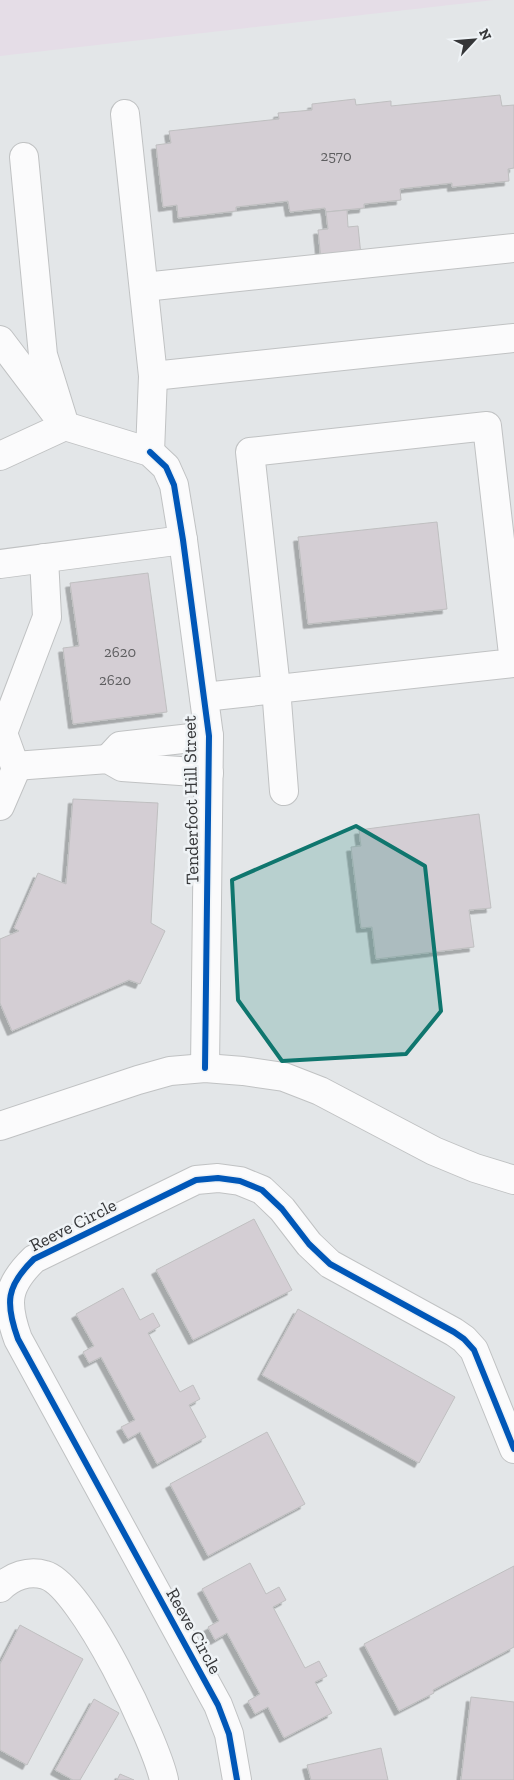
<svg xmlns="http://www.w3.org/2000/svg" width="514" height="1780" viewBox="0 0 514 1780" font-family="'Zilla Slab',serif">
  <defs>
    <filter id="shadow"><feDropShadow dx="-4.5" dy="4.5" stdDeviation="0" flood-color="#0004"/></filter>
  </defs>
  <rect width="100%" height="100%" fill="#e3e6e8"/>
  <path fill="#e5dde7" d="M0 0H494L0 56Z"/>
  <g fill="#d4ced4" stroke="#bfbfc0" filter="url(#shadow)">
    <path d="M500 95 502 106 514 105V168L508 169 509 181 452 187V183L400 189 401 200 364 204V208L326 212 325 208 290 212 288 201 236 207V211L178 218 177 205 163 207 156 145 171 143 169 131 279 119 278 113 312 110V104L355 99 356 105 391 101V106Z"/>
    <path d="M347 210 348 227 358 226 362 265 322 269 318 230 328 229 326 212Z"/>
    <path d="M437 522 447 609 308 624 298 537Z"/>
    <path d="M148 573 167 712 73 724 63 648 79 646 70 583Z"/>
    <path d="M73 799 158 803 151 923 165 931 140 984 129 980 12 1031 0 1003V939L19 931 14 928 38 873 66 884Z"/>
    <path d="M479 814 491 908 469 910 474 947 376 959 372 927 361 928 351 847 361 846 359 830Z"/>
    <path d="M254 1219 292 1290 193 1340 156 1270Z"/>
    <path d="M123 1288 140 1320 153 1313 160 1326 148 1333 180 1392 193 1385 200 1399 189 1405 206 1437 157 1464 140 1432 128 1439 121 1427 135 1420 101 1357 89 1363 83 1352 94 1346 76 1314Z"/>
    <path d="M298 1309 455 1397 419 1463 262 1375Z"/>
    <path d="M267 1432 305 1504 208 1556 170 1484Z"/>
    <path d="M250 1563 266 1594 279 1587 286 1600 273 1607 305 1668 319 1661 327 1676 315 1682 332 1713 284 1738 268 1707 255 1714 248 1701 260 1694 227 1633 215 1640 208 1627 219 1621 202 1589Z"/>
    <path d="M514 1566V1647L433 1690 434 1693 399 1711 364 1644Z"/>
    <path d="M20 1625 83 1659 27 1765 0 1750V1664Z"/>
    <path d="M471 1697 514 1702V1780H461Z"/>
    <path d="M94 1699 119 1713 80 1780H73L55 1770Z"/>
    <path d="M381 1748 388 1780H311L307 1765Z"/>
    <path d="M120 1774 134 1780H117Z"/>
  </g>
  <g fill="none" stroke-linecap="round" stroke-linejoin="round">
    <defs>
      <g id="minor">
        <path d="M125 114 153 376 150 452"/>
        <path d="M24 157 43 355 65 426 150 452 166 467 174 485 183 540 209 736 205 1068"/>
        <path d="M144 287 514 248"/>
        <path d="M0 340 65 426 0 456"/>
        <path d="M153 376 514 338"/>
        <path d="M0 564 183 540"/>
        <path d="M204 697 514 663 487 426 250 452 276 688 284 791"/>
        <path d="M108 759 120 746 209 736"/>
        <path d="M15 766 108 759 122 767 209 773"/>
        <path d="M0 806 16 769 3 733 47 617 44 558"/>
        <path d="M0 1126 138 1080 170 1071 205 1068 243 1071 284 1077 320 1091 434 1151 475 1168 514 1180"/>
        <path d="M0 1588C12 1576 29 1570 45 1575 82 1585 156 1742 164 1780"/>
        <path d="M237 1780 229 1734 218 1705 18 1339C5 1303 6 1286 34 1259L196 1180 218 1178 240 1181 262 1190 282 1209 309 1244 330 1264 454 1332 464 1339 474 1350 514 1449"/>
      </g>
    </defs>
    <use href="#minor" stroke="#c0c2c3" stroke-width="30"/>
    <use href="#minor" stroke="#fbfbfc" stroke-width="28"/>
    <defs>
      <g id="cycleway">
        <path d="M150 452 166 467 174 485 183 540 209 736 205 1068"/>
        <path d="M237 1780 229 1734 218 1705 18 1339C5 1303 6 1286 34 1259L196 1180 218 1178 240 1181 262 1190 282 1209 309 1244 330 1264 454 1332 464 1339 474 1350 514 1449"/>
      </g>
    </defs>
    <use href="#cycleway" stroke="#eff3f6" stroke-width="9"/>
    <use href="#cycleway" stroke="#0057b8" stroke-width="6"/>
  </g>
  <path fill="#0f766e" fill-opacity="0.2" stroke="#0f766e" stroke-width="4" stroke-linejoin="round" d="M356 826 425 866 441 1011 406 1054 282 1061 238 1000 232 880Z"/>
  <g text-anchor="middle" dominant-baseline="central" stroke-width="5" stroke-linejoin="round" paint-order="stroke">
    <g font-size="15" fill="#5e5e60">
      <text x="336" y="156">2570</text>
      <text x="120" y="652">2620</text>
      <text x="115" y="680">2620</text>
    </g>
    <g font-size="18" fill="#353638" stroke="#eff3f6">
      <text transform="translate(191 800) rotate(-91)">Tenderfoot Hill Street</text>
      <text transform="translate(73 1225) rotate(-27)">Reeve Circle</text>
      <text transform="translate(194 1631) rotate(61)">Reeve Circle</text>
    </g>
  </g>
  <g transform="translate(474 40) rotate(64)" stroke="#eff3f6" stroke-width="4" paint-order="stroke">
  <path d="M0-4L9 19L0 12L-9 19Z" fill="#353638"/>
  <text y="-8" font-size="14" font-weight="bold" text-anchor="middle" fill="#353638">N</text>
  </g>
</svg>
